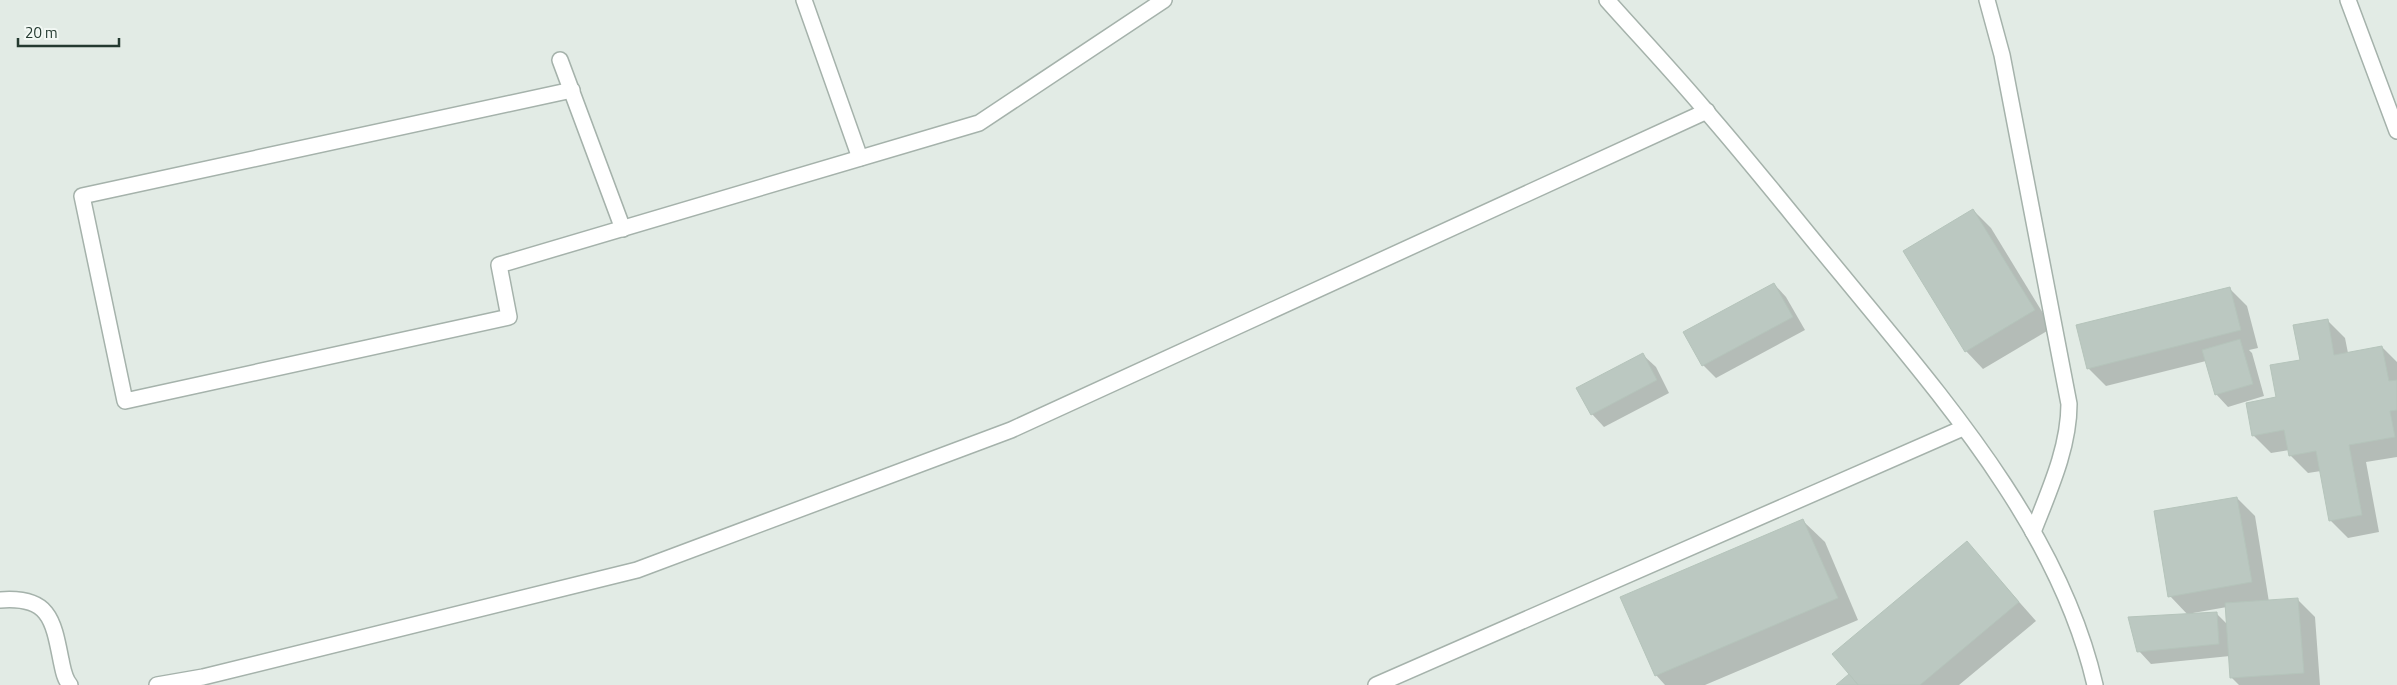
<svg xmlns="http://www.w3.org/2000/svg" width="2397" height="685" viewBox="0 0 2397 685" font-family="'Titillium Web',sans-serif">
  <rect width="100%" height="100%" fill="#e2ebe5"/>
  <g fill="#0003" fill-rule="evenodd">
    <path d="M1973 210 1991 228 2052 328 1983 369 1966 351Z"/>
    <path d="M1774 284 1786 297 1805 330 1716 378 1703 365Z"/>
    <path d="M2229 288 2247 306 2258 348 2249 350 2252 353 2264 396 2228 407 2216 394 2206 361 2106 386 2088 368Z"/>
    <path d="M2327 320 2345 338 2348 353 2382 347 2397 362V457L2366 462 2379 532 2348 538 2330 520 2321 471 2308 473 2290 455 2289 450 2271 453 2253 435Z"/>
    <path d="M1643 355 1656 367 1669 393 1604 427 1592 414Z"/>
    <path d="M2237 498 2255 516 2269 602 2298 600 2315 617 2320 685H2239L2232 678 2230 656 2151 664 2139 651 2188 615 2170 596ZM2227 607 2228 625 2216 613 2193 615V613Z"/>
    <path d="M1803 521 1825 542 1858 620 1705 685H1665L1656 675Z"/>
    <path d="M1967 543 2036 621 1959 685H1838L1851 675Z"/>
  </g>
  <g fill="#bbc8c1" stroke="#b5c4bb">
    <path d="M1973 209 2035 310 1965 352 1903 251Z"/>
    <path d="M1774 283 1793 317 1702 366 1683 332Z"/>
    <path d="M2230 287 2241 330 2087 369 2076 325Z"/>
    <path d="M2328 319 2334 355 2382 346 2389 381 2397 380V410L2390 411 2395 437 2349 445 2362 515 2329 521 2316 451 2289 456 2284 430 2252 436 2246 403 2276 397 2270 365 2300 360 2293 325Z"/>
    <path d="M2240 339 2253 384 2215 395 2202 350Z"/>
    <path d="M1643 353 1657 380 1591 415 1576 388Z"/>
    <path d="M2237 497 2252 582 2168 597 2154 511Z"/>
    <path d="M1803 519 1838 598 1655 676 1620 597Z"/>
    <path d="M1967 541 2019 602 1920 685H1858L1832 654Z"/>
    <path d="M2298 598 2304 673 2230 678 2225 603Z"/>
    <path d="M2217 612 2219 644 2137 652 2128 617Z"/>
    <path d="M1849 674 1858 685H1836Z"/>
  </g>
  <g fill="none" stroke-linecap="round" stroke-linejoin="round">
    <defs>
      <g id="minor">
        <path d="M804 0 860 158"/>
        <path d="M1607 0C1640 37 1674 73 1706 111 1753 165 1797 221 1842 275 1941 396 2059 528 2095 685"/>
        <path d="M1987 0 2002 55 2069 404C2069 448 2049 491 2033 532"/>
        <path d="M2348 0 2397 131"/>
        <path d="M560 60 623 229"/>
        <path d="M572 90 82 196 125 401 509 317 499 265 979 123 1164 0"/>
        <path d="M0 600C49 596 53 619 61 660 63 669 64 678 70 685"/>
        <path d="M157 685 203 677 637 570 1011 430 1707 111"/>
        <path d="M1376 685 1963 428"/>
      </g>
    </defs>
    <use href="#minor" stroke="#a5b2ab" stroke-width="18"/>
    <use href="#minor" stroke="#fff" stroke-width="15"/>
  </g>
  <path d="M18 38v8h101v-8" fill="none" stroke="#243a30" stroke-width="2.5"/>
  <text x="25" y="38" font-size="15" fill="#243a30" stroke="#f2f8f4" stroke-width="4" paint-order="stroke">20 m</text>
</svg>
